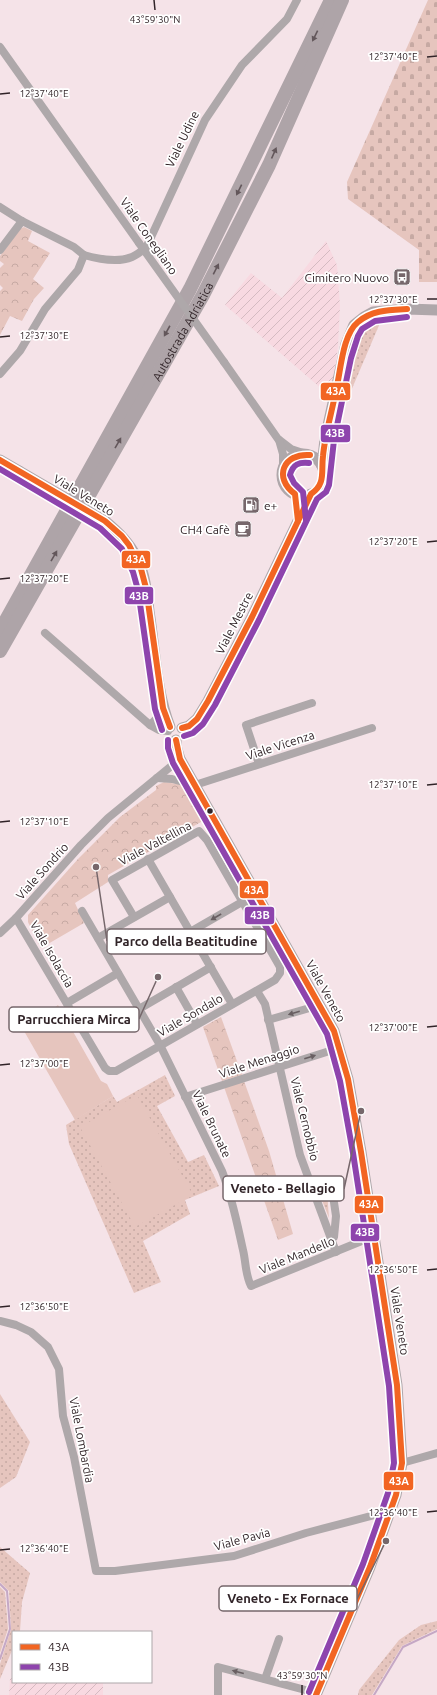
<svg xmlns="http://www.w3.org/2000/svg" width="437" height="1695" viewBox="0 0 437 1695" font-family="Ubuntu,sans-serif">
  <defs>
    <pattern id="industrial-furrows" width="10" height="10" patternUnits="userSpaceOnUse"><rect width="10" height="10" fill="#f8d9e1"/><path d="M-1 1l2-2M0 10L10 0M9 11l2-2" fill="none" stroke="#d5bac1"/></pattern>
    <pattern id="grass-dots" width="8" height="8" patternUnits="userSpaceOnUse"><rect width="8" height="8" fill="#e6c5be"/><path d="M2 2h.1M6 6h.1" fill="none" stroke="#c6a9a3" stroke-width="1.8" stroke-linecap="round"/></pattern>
    <pattern id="cemetery-stones" width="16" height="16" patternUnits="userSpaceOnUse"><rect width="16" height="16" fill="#e6c5be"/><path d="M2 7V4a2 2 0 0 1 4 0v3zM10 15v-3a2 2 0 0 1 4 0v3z" fill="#c6a9a3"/></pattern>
    <pattern id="park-crowns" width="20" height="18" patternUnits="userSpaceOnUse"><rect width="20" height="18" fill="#e6c5be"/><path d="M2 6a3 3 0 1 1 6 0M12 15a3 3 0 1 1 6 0" fill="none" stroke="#c6a9a3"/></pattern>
  </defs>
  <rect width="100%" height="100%" fill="#f5e3e8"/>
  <g fill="url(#industrial-furrows)">
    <path d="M326 241 337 265 340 306 338 346 331 397 225 305 251 273 282 298Z"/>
    <path d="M13 1677V1682H103V1695H9L10 1679Z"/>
  </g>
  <g fill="url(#grass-dots)">
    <path d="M379 316H383L339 419 336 416V410L348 351 362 325Z"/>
    <path d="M165 1075 175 1096 157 1106 188 1162 204 1155 219 1186 185 1200 190 1214 143 1241 161 1282 134 1293 69 1144 66 1125 113 1096 117 1102Z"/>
    <path d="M326 1178 329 1218 314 1180Z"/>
    <path d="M0 1394 30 1442 16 1477 0 1488Z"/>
    <path d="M0 1547 30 1573 22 1602 20 1631 13 1632V1648L0 1679V1664L11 1629 9 1591 0 1582Z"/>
    <path d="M0 1587 5 1592 8 1629 0 1653Z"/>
    <path d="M437 1621V1629L402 1646 372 1695H358L359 1690 399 1640 421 1625Z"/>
  </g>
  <path fill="url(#cemetery-stones)" d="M428 0H437V282H419V250L348 199 347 182Z"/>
  <g fill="url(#park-crowns)">
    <path d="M24 227 32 231 28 241 50 253 33 279 44 288 34 299 22 321 10 316 0 335V291L3 288 0 285V268L4 264 0 261V256L20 229Z"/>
    <path d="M164 782 184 785 191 792 208 818 108 875V882L75 903 84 923 41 948 28 922V915L78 859 120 817 156 790V786Z"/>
    <path d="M221 1017 242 1075 222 1081 203 1027Z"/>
    <path d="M244 1081 269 1151 293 1234 278 1240 224 1087Z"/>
  </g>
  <g fill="#e6c5be">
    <path d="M58 1005 101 1081 107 1084 113 1096 75 1120 24 1031Z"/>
    <path d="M137 1095 193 1195 135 1227 80 1127Z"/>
  </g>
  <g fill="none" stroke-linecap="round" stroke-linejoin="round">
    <g stroke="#c5a8c5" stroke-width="2">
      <path d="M0 1584 7 1591 10 1629 0 1659"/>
      <path d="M374 1695 403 1647 437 1631"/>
    </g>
    <g stroke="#aea8aa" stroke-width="8">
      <path d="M0 47 139 243"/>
      <path d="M0 207 22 221 74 247 84 255 78 270 45 309 20 351 0 374"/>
      <path d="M0 250 22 221"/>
      <path d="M84 255C98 259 118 263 132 257 137 255 141 251 146 248L205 120 242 65 287 19 297 0"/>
      <path d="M224 362 278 439 291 449 303 453"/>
      <path d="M279 440 283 454V467"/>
      <path d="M45 633 150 725 159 730 168 731"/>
      <path d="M150 725 156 719 163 708"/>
      <path d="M259 764 246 725 312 703"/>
      <path d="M157 778 172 779 195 785 372 728"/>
      <path d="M148 859 232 1004"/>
      <path d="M82 911 160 1045 222 1171C232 1197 237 1223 243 1250 246 1262 245 1274 251 1286L374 1236"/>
      <path d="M16 918 105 1068 109 1071H116L275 980 280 973V967L207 840 199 831 112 880 134 917"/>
      <path d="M190 932 256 894"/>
      <path d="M0 933 16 918 81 845 108 818 180 759"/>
      <path d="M98 938 170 897"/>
      <path d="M176 987 197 1024"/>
      <path d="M257 991 265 1004 300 1155 336 1252"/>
      <path d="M67 1003 118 973"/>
      <path d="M139 1009 211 967"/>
      <path d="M268 1020 320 1005"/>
      <path d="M185 1097 339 1048"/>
      <path d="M331 1182 336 1216 334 1237 331 1238"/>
      <path d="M0 1321 16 1325 31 1332 48 1347 59 1369 63 1416 74 1457 96 1571H115L234 1556 306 1533 390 1511"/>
      <path d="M402 1463 437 1453"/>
      <path d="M265 1679 279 1639"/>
      <path d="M218 1695V1667L317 1693"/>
    </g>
    <g stroke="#afa7aa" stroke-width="11">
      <circle cx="303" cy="475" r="21"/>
      <path d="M0 460 19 471"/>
      <path d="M322 466 325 439 346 344 354 325 364 317 373 312 407 309 437 310"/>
      <path d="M105 521C118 532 129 542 137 558 145 574 147 593 149 611 155 649 156 691 170 727"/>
      <path d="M182 728 189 726 197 719 208 701 252 617 311 494"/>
      <path d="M176 740V746L180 759 334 1031 348 1079 361 1152 397 1385 402 1463 396 1495 370 1567 316 1695"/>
    </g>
    <g stroke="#aea4a8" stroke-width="14">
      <path d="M0 631 190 289 331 0"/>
      <path id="s1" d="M0 651 203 295 269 165 342 0"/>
    </g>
    <path stroke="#aea8aa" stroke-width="8" d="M139 243 224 362"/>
    <path stroke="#afa7aa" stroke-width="11" d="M19 471 105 521"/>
    <defs>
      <g id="bus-1">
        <path d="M0 460 105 521 122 536 129 545 141 569 146 588 163 708 170 727"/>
        <path d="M298 521 295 494C273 478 283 453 310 455"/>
        <path d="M182 728 189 726 197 719 208 701 252 617 311 494C326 484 321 472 323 456 325 434 332 412 336 390 341 371 342 335 358 322 372 310 389 310 407 309"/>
        <path d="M176 740 180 759 334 1031 348 1079 361 1152 397 1385 402 1463 396 1495 370 1567 316 1695"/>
      </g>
      <g id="bus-2">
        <path d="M0 469 100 528 122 549 133 572 138 590 155 709 162 730"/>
        <path d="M306 520 303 492 294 483 290 475C293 464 299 462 309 463"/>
        <path d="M184 736 193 733 203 724 215 705 259 620 317 499 326 492 329 485 334 440 351 358 358 336 362 329 375 321 407 317"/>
        <path d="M168 740V748L173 763 327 1034 340 1081 353 1153 389 1386 394 1463 388 1493 363 1564 309 1692"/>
      </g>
    </defs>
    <use href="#bus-1" stroke="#fff" stroke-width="9"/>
    <use href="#bus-2" stroke="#fff" stroke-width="9"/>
    <use href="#bus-1" stroke="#f26522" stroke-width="6"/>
    <use href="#bus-2" stroke="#8e44ad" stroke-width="6"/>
  </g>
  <defs><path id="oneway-solid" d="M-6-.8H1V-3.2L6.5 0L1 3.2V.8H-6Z"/></defs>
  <g fill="#63575b">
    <use href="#oneway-solid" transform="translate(315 36) rotate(116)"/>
    <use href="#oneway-solid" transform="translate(274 153) rotate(-66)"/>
    <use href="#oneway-solid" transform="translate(239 190) rotate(116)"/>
    <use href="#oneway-solid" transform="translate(216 269) rotate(-63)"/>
    <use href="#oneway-solid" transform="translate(167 331) rotate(119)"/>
    <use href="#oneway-solid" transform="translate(118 443) rotate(-60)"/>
    <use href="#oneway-solid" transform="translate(54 556) rotate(-60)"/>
  </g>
  <g fill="#695f62">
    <use href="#oneway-solid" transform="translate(216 917) rotate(150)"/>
    <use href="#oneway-solid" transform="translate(294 1013) rotate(164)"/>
    <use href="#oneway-solid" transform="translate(310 1057) rotate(-18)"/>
    <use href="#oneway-solid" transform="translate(238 1672) rotate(-165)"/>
  </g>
  <path fill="none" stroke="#312428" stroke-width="1.5" d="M154 0 155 10M427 57 437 56M0 94 10 93M427 299H437M0 337 10 336M427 542 437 541M0 579 10 578M427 785 437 784M0 822 10 821M427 1027 437 1026M0 1065 10 1064M427 1270 437 1269M0 1307 10 1306M427 1512 437 1511M0 1550 10 1549M302 1685V1695"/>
  <defs>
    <symbol id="bus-square" viewBox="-11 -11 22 22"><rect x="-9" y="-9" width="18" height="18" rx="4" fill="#76676b" stroke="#fff"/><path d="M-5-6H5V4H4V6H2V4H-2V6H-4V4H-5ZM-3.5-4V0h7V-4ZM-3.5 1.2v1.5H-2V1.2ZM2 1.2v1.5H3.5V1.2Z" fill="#fff"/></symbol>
    <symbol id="fuel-square" viewBox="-11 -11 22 22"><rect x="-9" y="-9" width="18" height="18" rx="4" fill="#76676b" stroke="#fff"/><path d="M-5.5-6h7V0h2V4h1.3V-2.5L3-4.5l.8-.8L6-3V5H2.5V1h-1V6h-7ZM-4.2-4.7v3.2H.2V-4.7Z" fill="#fff"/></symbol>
    <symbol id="cafe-square" viewBox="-11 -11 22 22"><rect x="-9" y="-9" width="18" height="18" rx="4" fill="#76676b" stroke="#fff"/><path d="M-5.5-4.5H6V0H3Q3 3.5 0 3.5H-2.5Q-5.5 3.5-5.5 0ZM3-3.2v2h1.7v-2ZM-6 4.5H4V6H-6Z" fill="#fff"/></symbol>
  </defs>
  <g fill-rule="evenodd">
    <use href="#bus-square" x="392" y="267" width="20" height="20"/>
    <use href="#fuel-square" x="241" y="495" width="20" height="20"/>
    <use href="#cafe-square" x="233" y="519" width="20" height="20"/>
  </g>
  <circle fill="#312428" stroke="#fff" stroke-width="1.5" cx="210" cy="811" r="3.5"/>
  <g text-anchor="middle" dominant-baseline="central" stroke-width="3.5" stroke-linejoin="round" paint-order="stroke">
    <g font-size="12" fill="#312428" stroke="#fff">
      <text transform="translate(182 139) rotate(-64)">Viale Udine</text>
      <text transform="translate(149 236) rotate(55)">Viale Conegliano</text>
      <text stroke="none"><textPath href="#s1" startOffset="368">Autostrada Adriatica</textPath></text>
      <text transform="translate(84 495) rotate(31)">Viale Veneto</text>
      <text transform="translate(234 623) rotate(-63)">Viale Mestre</text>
      <text transform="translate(280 745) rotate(-18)">Viale Vicenza</text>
      <text transform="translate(155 843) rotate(-28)">Viale Valtellina</text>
      <text transform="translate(42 871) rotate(-48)">Viale Sondrio</text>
      <text transform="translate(52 954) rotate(60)">Viale Isolaccia</text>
      <text transform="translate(326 991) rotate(61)">Viale Veneto</text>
      <text transform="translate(190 1015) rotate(-30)">Viale Sondalo</text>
      <text transform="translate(259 1061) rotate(-18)">Viale Menaggio</text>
      <text transform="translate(305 1119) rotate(76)">Viale Cernobbio</text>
      <text transform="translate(212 1124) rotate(64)">Viale Brunate</text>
      <text transform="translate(297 1255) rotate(-22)">Viale Mandello</text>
      <text transform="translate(400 1321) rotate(81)">Viale Veneto</text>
      <text transform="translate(82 1440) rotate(79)">Viale Lombardia</text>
      <text transform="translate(242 1539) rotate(-15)">Viale Pavia</text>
    </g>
    <g font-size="12" fill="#312428" stroke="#fff" text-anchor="end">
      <text x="389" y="277">Cimitero Nuovo</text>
      <text x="264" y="505" text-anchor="start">e+</text>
      <text x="230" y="529">CH4 Cafè</text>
    </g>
  </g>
  <g font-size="10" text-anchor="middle" fill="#312428" stroke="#fff" stroke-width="3.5" stroke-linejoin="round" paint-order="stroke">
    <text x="155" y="23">43°59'30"N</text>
    <text x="393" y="60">12°37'40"E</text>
    <text x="44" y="97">12°37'40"E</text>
    <text x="393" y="303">12°37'30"E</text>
    <text x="44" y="339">12°37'30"E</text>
    <text x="393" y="545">12°37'20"E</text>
    <text x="44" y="582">12°37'20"E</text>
    <text x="393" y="788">12°37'10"E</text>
    <text x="44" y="825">12°37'10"E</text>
    <text x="393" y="1031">12°37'00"E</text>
    <text x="44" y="1067">12°37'00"E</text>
    <text x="393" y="1273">12°36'50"E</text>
    <text x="44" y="1310">12°36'50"E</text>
    <text x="393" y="1516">12°36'40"E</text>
    <text x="44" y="1552">12°36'40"E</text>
    <text x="302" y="1679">43°59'30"N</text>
  </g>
  <path fill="none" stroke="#76676b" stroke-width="1.5" d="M96 867L107 941M158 977L139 1019M361 1111L344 1189M386 1541L357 1599"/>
  <g fill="#76676b" stroke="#fff" stroke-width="1.5">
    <circle cx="96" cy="867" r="4"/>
    <circle cx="158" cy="977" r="4"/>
    <circle cx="361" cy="1111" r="4"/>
    <circle cx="386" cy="1541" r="4"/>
  </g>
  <g fill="#fff" stroke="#76676b" stroke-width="1.5">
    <rect x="107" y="929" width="159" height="25" rx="4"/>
    <rect x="9" y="1007" width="130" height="25" rx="4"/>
    <rect x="223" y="1176" width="121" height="25" rx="4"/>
    <rect x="219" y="1586" width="138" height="25" rx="4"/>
  </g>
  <g font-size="13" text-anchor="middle" font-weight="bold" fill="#312428">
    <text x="186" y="946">Parco della Beatitudine</text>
    <text x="74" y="1024">Parrucchiera Mirca</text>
    <text x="283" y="1193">Veneto - Bellagio</text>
    <text x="288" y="1603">Veneto - Ex Fornace</text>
  </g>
  <g stroke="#fff" stroke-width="1.5">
    <rect x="320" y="382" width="31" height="19" rx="4" fill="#f26522"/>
    <rect x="320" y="424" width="31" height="19" rx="4" fill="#8e44ad"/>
    <rect x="121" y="550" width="30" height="19" rx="4" fill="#f26522"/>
    <rect x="124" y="586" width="30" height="19" rx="4" fill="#8e44ad"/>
    <rect x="239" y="880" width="30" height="19" rx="4" fill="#f26522"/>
    <rect x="244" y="906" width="31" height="19" rx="4" fill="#8e44ad"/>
    <rect x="354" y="1195" width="30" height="19" rx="4" fill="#f26522"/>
    <rect x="350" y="1223" width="30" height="19" rx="4" fill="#8e44ad"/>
    <rect x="383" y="1471" width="31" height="20" rx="4" fill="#f26522"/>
  </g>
  <g font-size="11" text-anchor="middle" font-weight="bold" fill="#fff">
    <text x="336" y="395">43A</text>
    <text x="335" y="437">43B</text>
    <text x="136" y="563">43A</text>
    <text x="139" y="600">43B</text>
    <text x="254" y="894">43A</text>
    <text x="260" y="919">43B</text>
    <text x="369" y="1208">43A</text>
    <text x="365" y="1236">43B</text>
    <text x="399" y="1485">43A</text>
  </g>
  <rect x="12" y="1631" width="140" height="52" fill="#ffffff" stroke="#ada7a9"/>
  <rect x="20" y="1644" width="20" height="6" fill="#f26522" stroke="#ada7a9"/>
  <text x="48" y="1651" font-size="12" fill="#312428">43A</text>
  <rect x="20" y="1664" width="20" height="6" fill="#8e44ad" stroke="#ada7a9"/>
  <text x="48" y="1671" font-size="12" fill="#312428">43B</text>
</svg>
